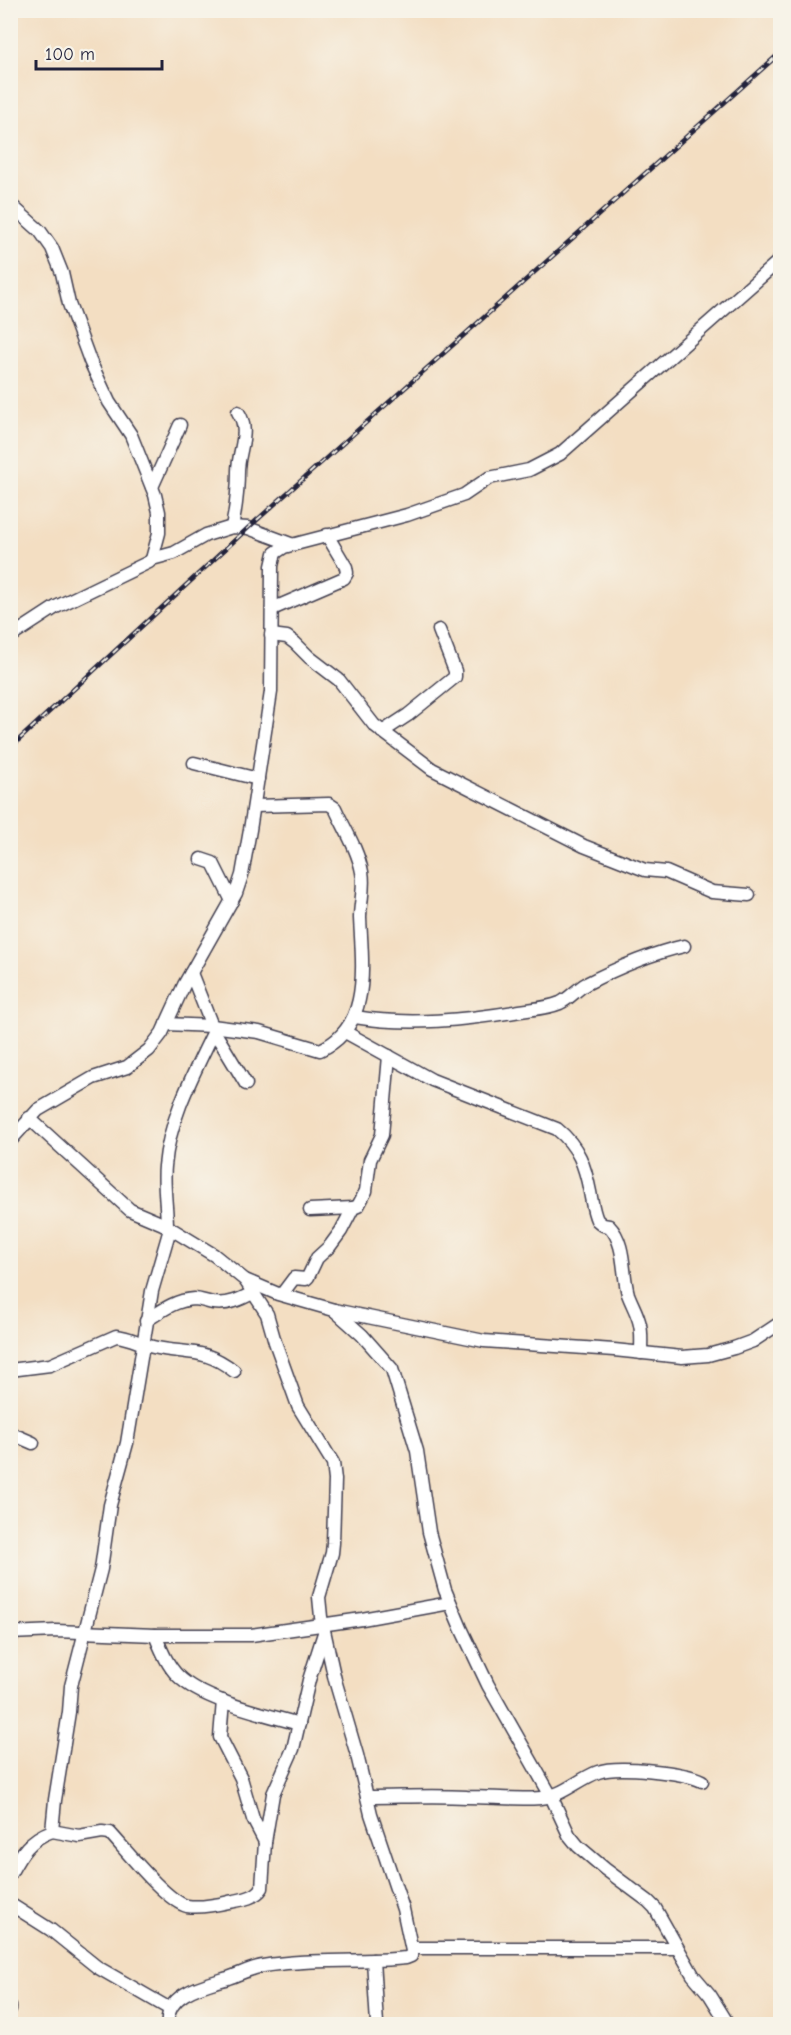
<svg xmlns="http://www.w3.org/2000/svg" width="791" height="2035" viewBox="0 0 791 2035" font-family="'Comic Neue',sans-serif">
  <rect width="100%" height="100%" fill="#f7f3e8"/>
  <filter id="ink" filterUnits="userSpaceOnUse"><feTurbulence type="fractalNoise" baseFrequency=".0167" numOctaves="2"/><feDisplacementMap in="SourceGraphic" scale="12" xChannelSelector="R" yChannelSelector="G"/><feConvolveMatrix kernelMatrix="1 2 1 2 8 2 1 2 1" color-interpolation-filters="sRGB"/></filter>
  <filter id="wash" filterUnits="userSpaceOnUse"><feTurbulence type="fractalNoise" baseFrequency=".008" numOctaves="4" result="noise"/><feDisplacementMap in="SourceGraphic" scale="24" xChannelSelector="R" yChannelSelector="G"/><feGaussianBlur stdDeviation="1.35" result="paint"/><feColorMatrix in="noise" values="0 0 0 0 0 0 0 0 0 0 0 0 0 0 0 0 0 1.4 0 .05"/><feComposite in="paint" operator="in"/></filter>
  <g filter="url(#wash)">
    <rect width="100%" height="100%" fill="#f3dec2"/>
  </g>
  <g filter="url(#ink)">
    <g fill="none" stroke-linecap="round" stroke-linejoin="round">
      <defs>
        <g id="minor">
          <path d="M10 204 40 231 52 248 62 273 69 304 90 361 109 402 131 435 155 495 159 512V533L152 559 149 562 56 607 10 637"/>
          <path d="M152 487 180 425"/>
          <path d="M232 527C236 508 238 490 238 471 238 451 251 431 238 412"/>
          <path d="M152 559 174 553 206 535 232 527 248 528 291 544"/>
          <path d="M272 609 344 578 347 573 346 567 327 535"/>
          <path d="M271 635 287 637 295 643 309 657 339 680 374 725 432 769 584 846 645 870 666 872 712 892 749 895"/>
          <path d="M382 732 408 715 455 677V671L439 630"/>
          <path d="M194 763 258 779"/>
          <path d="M201 859 213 863 232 901"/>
          <path d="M355 1017C409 1026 466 1020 520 1011 533 1009 548 1008 560 1003 569 999 577 989 586 984 617 968 649 954 684 946"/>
          <path d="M166 1024 212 1026 259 1032 320 1050C372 1027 362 964 360 918 360 903 365 887 362 872 358 850 344 828 335 808L329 804 254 806"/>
          <path d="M214 1031 246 1084"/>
          <path d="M345 1032 432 1080 557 1129C579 1147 585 1166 590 1192 592 1202 593 1211 597 1220L603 1225 609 1226C626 1243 622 1273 628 1294 632 1305 638 1314 640 1325 642 1334 641 1344 641 1353"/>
          <path d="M29 1118 130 1210 163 1224 214 1255 245 1280 278 1294 334 1310 484 1341 614 1350 682 1357 708 1355 734 1348 753 1341 780 1323"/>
          <path d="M10 1141 38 1110 93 1078 127 1067 149 1050 162 1033 184 985 236 893 242 875 250 830 271 692 272 566 275 553 284 547 407 515 464 495 489 478 529 470 560 454 780 260"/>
          <path d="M310 1210 353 1208"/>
          <path d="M167 1227C167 1207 163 1186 165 1166 169 1119 194 1073 214 1031L191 973"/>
          <path d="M282 1294 294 1278 306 1279 308 1277 317 1258 330 1246 341 1231 353 1208 358 1206 366 1191 370 1160 382 1135 389 1056"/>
          <path d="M334 1310 362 1335 392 1369 417 1451 429 1532 445 1590 461 1628 488 1685 551 1796 569 1835 578 1846 605 1869 648 1901 655 1908 693 1975 710 1995 728 2024"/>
          <path d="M146 1321C161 1311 175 1300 194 1299 200 1299 207 1302 213 1303 228 1305 240 1300 254 1292"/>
          <path d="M10 1370 50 1365 116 1336C130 1337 140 1344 153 1347 187 1355 204 1347 234 1371"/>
          <path d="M10 1433 33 1443"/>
          <path d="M10 1633 56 1631 155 1635H251L362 1619 450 1603"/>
          <path d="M155 1635C161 1649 167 1665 178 1676 203 1701 265 1714 299 1724"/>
          <path d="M223 1701 220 1737 241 1778 253 1819 265 1842"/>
          <path d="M367 1797C400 1797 434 1795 467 1797 492 1797 516 1800 541 1798 562 1796 579 1779 598 1772 617 1765 684 1772 702 1781"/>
          <path d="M52 1831 79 1836 102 1832 110 1833C125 1849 167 1902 187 1906 200 1908 216 1905 229 1902 240 1900 256 1898 262 1888L265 1842 273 1794 293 1749 309 1680 324 1633"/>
          <path d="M10 1874C21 1853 30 1839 52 1831L55 1800 69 1712 71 1686 101 1569 110 1505 127 1443 152 1291 170 1229"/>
          <path d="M10 1904 51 1930 97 1967 170 2009"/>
          <path d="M412 1948H677"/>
          <path d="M373 1960 377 2024"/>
          <path d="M10 2006V2009"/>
          <path d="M168 2024C165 1993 205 1985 228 1978 240 1974 251 1968 263 1966 310 1958 359 1963 406 1958L411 1956 412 1951 403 1909 371 1814 357 1755 335 1680 321 1617 319 1597 332 1553 333 1543 335 1480 333 1463 298 1406 275 1342 267 1314 245 1280"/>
        </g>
      </defs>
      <use href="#minor" stroke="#413e4f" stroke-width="15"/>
      <use href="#minor" stroke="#fff" stroke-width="12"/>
      <defs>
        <path id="rail" d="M10 748 248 528 780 53"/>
      </defs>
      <use href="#rail" stroke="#22223b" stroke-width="4.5"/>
      <use href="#rail" stroke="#f7f3e8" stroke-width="2" stroke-dasharray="7" stroke-linecap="butt"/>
    </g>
  </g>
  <rect width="791" height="2035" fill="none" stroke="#f7f3e8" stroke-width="36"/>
  <path d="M36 60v9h126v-9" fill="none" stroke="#22223b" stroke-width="3"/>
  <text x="45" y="60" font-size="18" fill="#22223b" stroke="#f7f3e8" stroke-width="4.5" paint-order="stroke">100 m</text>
</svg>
